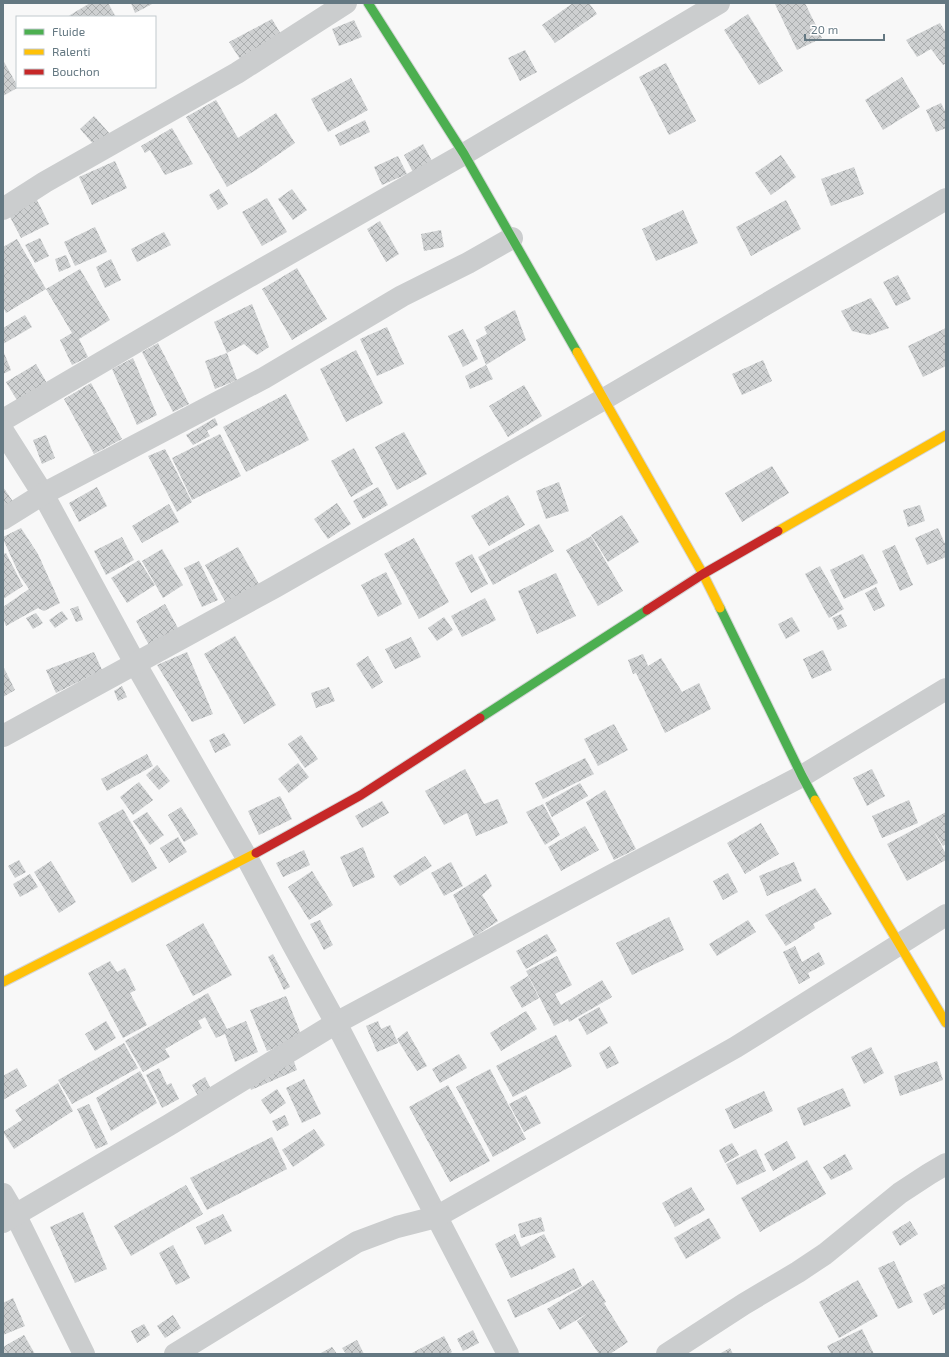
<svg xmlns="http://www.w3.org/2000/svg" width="949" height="1357" viewBox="0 0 949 1357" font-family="'Exo 2',sans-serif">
  <defs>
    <pattern id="building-cross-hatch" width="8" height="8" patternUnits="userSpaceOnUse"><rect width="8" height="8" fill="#ced0d1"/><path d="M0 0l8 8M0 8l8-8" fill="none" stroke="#abaeaf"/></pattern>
  </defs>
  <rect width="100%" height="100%" fill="#f8f8f8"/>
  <g fill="url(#building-cross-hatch)">
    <path d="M90 3H108L116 17H67Z"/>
    <path d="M131 3H154L135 13Z"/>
    <path d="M573 3H589L597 14 555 43 542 25Z"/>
    <path d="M777 3H805L822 38 797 50 775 4Z"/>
    <path d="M748 14 783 71 759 85 724 30Z"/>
    <path d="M272 19 282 36 240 59 229 42Z"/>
    <path d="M354 20 362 37 339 46 332 29Z"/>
    <path d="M940 23 946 33V63L943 65 931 49 917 57 906 40Z"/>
    <path d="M525 50 537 72 520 81 508 58Z"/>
    <path d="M3 60 17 85V88L3 96Z"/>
    <path d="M666 63 696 121 669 135 639 77Z"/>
    <path d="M902 77 920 107 883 130 865 100Z"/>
    <path d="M351 78 368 110 328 132 311 99Z"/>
    <path d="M216 100 238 138 276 113 295 143 256 170 227 187 186 117Z"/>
    <path d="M941 103 946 113V128L936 132 926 110Z"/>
    <path d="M94 116 110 134 95 146 80 129Z"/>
    <path d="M365 120 370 132 340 146 335 135Z"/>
    <path d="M172 128 193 164 165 175 150 150 145 153 141 146Z"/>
    <path d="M423 144 434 165 415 176 404 155Z"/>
    <path d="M781 155 796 177 771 195 755 173Z"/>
    <path d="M398 156 407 174 382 185 374 167Z"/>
    <path d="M115 161 127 188 92 205 79 177Z"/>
    <path d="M854 167 864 194 831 206 821 179Z"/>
    <path d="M219 189 228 204 218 210 209 195Z"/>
    <path d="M292 189 307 210 293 220 278 199Z"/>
    <path d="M36 198 49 224 21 238 8 213Z"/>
    <path d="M267 198 287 232 262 246 242 212Z"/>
    <path d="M786 200 801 229 751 256 736 227Z"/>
    <path d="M683 210 698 243 656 261 642 229Z"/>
    <path d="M380 221 399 254 386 262 367 229Z"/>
    <path d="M95 227 107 252 75 266 64 242Z"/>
    <path d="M441 230 444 247 424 251 421 234Z"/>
    <path d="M164 232 171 245 137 262 131 249Z"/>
    <path d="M40 238 49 256 35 263 25 245Z"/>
    <path d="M17 239 46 289 6 313 3 307V247Z"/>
    <path d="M66 255 71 267 59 272 55 259Z"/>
    <path d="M111 259 121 280 105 288 96 267Z"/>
    <path d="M297 268 327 319 292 340 262 289Z"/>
    <path d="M80 269 110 320 79 339 88 357 72 365 60 340 72 333 46 289Z"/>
    <path d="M898 275 911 299 896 306 883 282Z"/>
    <path d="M871 298 889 328 869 335 852 331 841 311Z"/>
    <path d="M252 304 269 347 257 355 244 344 227 353 214 322Z"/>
    <path d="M515 310 526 340 486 365 476 340 487 334 484 327Z"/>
    <path d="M25 315 32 327 3 344V328Z"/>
    <path d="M387 327 404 364 377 376 360 339Z"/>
    <path d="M946 328V366L923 377 908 346Z"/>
    <path d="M463 329 478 359 463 367 448 336Z"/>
    <path d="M158 343 189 404 173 412 142 352Z"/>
    <path d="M356 350 383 403 346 422 320 369Z"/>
    <path d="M4 353 11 370 3 374V354Z"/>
    <path d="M227 353 237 380 215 389 205 361Z"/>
    <path d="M133 358 157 415 137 425 112 369Z"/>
    <path d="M763 360 772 381 742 395 732 374Z"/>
    <path d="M36 364 48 385 18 402 6 382Z"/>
    <path d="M486 365 493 379 470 389 465 376Z"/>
    <path d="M91 383 122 439 94 454 64 399Z"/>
    <path d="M524 385 542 416 508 437 489 406Z"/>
    <path d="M286 394 309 440 246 472 223 427Z"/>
    <path d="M215 418 218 425 207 431 210 436 193 445 186 435Z"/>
    <path d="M404 432 427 474 397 490 375 447Z"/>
    <path d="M220 434 241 476 192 500 172 458Z"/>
    <path d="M46 435 55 458 42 464 33 440Z"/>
    <path d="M354 448 373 484 351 497 331 461Z"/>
    <path d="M165 449 192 502 177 512 148 456Z"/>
    <path d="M772 466 789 493 742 522 725 493Z"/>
    <path d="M559 482 569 511 546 519 536 491Z"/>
    <path d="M3 487 14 503 3 511Z"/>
    <path d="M97 487 107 506 79 522 69 503Z"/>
    <path d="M378 487 388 505 363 519 353 501Z"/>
    <path d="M508 495 525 525 489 546 471 516Z"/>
    <path d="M337 503 351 524 328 539 314 519Z"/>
    <path d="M169 504 179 522 142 543 132 526Z"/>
    <path d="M920 505 925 521 908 527 903 510Z"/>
    <path d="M622 515 639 542 608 562 591 535Z"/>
    <path d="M539 524 554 551 493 585 478 557Z"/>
    <path d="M21 528 38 554 60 603 44 611 38 608 6 626 3 618V607L29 589 20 576 3 539V537Z"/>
    <path d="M938 528 946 546V557L927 565 915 538Z"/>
    <path d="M591 536 623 591 598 606 566 550Z"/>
    <path d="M122 537 134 560 106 575 94 551Z"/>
    <path d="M414 538 449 602 419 619 384 554Z"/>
    <path d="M895 545 913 585 900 591 882 551Z"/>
    <path d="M238 547 259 584 226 603 205 565Z"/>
    <path d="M162 549 183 585 163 598 142 561Z"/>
    <path d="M6 553 23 586 3 599V554Z"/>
    <path d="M472 554 488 584 471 593 455 563Z"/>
    <path d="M863 554 878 583 844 599 830 570Z"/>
    <path d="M139 560 155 585 127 603 111 578Z"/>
    <path d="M199 561 218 600 202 607 184 568Z"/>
    <path d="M820 566 844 609 829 618 805 574Z"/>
    <path d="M386 572 402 604 378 617 361 585Z"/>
    <path d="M556 573 576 616 537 634 518 591Z"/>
    <path d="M876 587 885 606 874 611 865 593Z"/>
    <path d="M485 598 496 620 462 637 451 616Z"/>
    <path d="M165 604 179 630 150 647 136 621Z"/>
    <path d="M78 606 83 620 76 622 70 609Z"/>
    <path d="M62 611 68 619 55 628 49 620Z"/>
    <path d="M36 613 43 623 33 629 26 618Z"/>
    <path d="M841 614 847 626 838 630 832 618Z"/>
    <path d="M444 617 453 630 437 641 428 628Z"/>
    <path d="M792 617 800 631 786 639 778 624Z"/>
    <path d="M235 636 276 705 244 724 204 654Z"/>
    <path d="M411 637 421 657 395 669 385 649Z"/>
    <path d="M823 650 832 670 812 679 803 659Z"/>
    <path d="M94 652 102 670 56 693 46 670Z"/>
    <path d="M187 652 213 714 192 722 157 665Z"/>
    <path d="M643 654 648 666 661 658 682 692 699 683 711 709 665 733 636 673 633 674 628 660Z"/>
    <path d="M368 656 383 682 372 689 356 664Z"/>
    <path d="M3 666 15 690 3 697Z"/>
    <path d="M122 686 127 697 118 701 114 691Z"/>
    <path d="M329 687 335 701 316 708 311 693Z"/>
    <path d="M614 724 628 750 598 766 584 739Z"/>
    <path d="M224 733 231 745 215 753 209 740Z"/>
    <path d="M301 735 318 759 305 768 288 744Z"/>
    <path d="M147 754 153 766 107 791 101 779Z"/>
    <path d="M585 758 594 774 543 799 535 783Z"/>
    <path d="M298 763 309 777 289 793 278 779Z"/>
    <path d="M157 765 170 781 159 790 146 775Z"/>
    <path d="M465 769 484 804 498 799 508 823 476 836 467 813 444 825 425 791Z"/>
    <path d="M872 769 885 796 867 806 853 778Z"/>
    <path d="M139 782 153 800 133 815 120 797Z"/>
    <path d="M580 783 588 796 552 817 545 803Z"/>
    <path d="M605 790 636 849 614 860 586 802Z"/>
    <path d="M280 796 292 819 259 835 248 811Z"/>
    <path d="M909 800 918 823 882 838 872 816Z"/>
    <path d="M382 801 389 813 362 828 355 816Z"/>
    <path d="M543 804 560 835 545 845 526 812Z"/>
    <path d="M181 807 198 834 184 842 168 815Z"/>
    <path d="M123 809 157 868 132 883 98 823Z"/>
    <path d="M147 812 164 835 150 845 133 821Z"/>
    <path d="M946 812V844L943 846 933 830 946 854V860L907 881 887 844Z"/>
    <path d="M761 823 779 854 745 874 727 843Z"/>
    <path d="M585 826 599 850 561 871 548 847Z"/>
    <path d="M178 837 187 852 169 863 160 848Z"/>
    <path d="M363 847 375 877 353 887 340 857Z"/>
    <path d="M304 850 310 865 283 877 276 863Z"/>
    <path d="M425 856 432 866 400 886 393 876Z"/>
    <path d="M19 860 26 872 15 878 8 866Z"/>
    <path d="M51 861 76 902 59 913 34 872Z"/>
    <path d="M451 862 463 886 444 896 431 873Z"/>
    <path d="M794 862 802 881 767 896 759 876Z"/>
    <path d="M312 871 333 905 309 920 288 887Z"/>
    <path d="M728 873 738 892 723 900 713 881Z"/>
    <path d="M30 874 38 887 20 897 13 884Z"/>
    <path d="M486 874 492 886 482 895 498 921 474 937 453 895Z"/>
    <path d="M815 888 832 914 813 924 815 928 786 946 765 915Z"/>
    <path d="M669 917 684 950 632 975 616 943Z"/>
    <path d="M320 920 333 945 324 950 310 924Z"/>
    <path d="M748 920 756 932 717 956 709 944Z"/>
    <path d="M203 923 232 975 193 996 166 945Z"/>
    <path d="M547 934 557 951 526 969 516 951Z"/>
    <path d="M795 946 802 962 819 952 825 964 808 973 810 978 799 984 783 952Z"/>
    <path d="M273 954 290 987 284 990 268 957Z"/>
    <path d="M557 956 572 985 555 994 561 1005 602 980 612 997 569 1022 568 1019 554 1026 526 971Z"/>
    <path d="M110 961 117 972 125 968 136 990 130 993 147 1025 123 1038 88 973Z"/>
    <path d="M528 976 539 998 522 1008 510 987Z"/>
    <path d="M208 993 227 1029 246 1021 258 1052 235 1062 225 1034 216 1038 205 1017 198 1021 202 1028 165 1049 170 1057 143 1072 125 1041Z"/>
    <path d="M286 996 302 1037 267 1051 250 1010Z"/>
    <path d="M599 1007 608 1023 587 1035 578 1019Z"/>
    <path d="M526 1011 537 1029 501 1051 490 1033Z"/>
    <path d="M106 1021 116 1038 95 1051 85 1034Z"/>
    <path d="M378 1021 381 1029 390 1025 398 1043 377 1052 366 1026Z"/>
    <path d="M407 1031 427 1066 417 1071 397 1039Z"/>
    <path d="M556 1035 572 1066 513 1097 496 1066Z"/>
    <path d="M124 1043 138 1068 72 1104 58 1080Z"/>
    <path d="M610 1046 619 1063 607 1069 599 1053Z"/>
    <path d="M871 1047 884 1073 864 1084 851 1057Z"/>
    <path d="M290 1051 297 1070 251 1090 243 1070Z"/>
    <path d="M459 1054 467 1068 440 1083 432 1069Z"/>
    <path d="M937 1061 943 1080 900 1096 894 1076Z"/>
    <path d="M17 1068 27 1086 3 1100V1076Z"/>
    <path d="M159 1068 167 1085 171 1083 179 1099 162 1108 146 1075Z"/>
    <path d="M490 1069 526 1139 493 1157 456 1087Z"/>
    <path d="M140 1071 157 1103 111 1131 96 1098Z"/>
    <path d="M205 1077 211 1089 198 1096 192 1085Z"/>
    <path d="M304 1079 321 1114 302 1123 286 1088Z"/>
    <path d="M58 1083 73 1111 14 1149 3 1132 22 1120 15 1110Z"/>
    <path d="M448 1085 490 1161 450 1182 409 1107Z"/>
    <path d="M843 1088 851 1106 804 1126 797 1108Z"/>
    <path d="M277 1089 286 1103 270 1114 261 1100Z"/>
    <path d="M764 1091 773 1111 734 1129 725 1109Z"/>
    <path d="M526 1095 541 1123 524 1132 509 1104Z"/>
    <path d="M89 1104 108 1144 96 1149 77 1109Z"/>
    <path d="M285 1115 289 1125 277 1131 272 1121Z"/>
    <path d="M314 1129 325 1145 293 1167 282 1150Z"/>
    <path d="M272 1137 287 1169 207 1210 190 1178Z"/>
    <path d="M787 1141 796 1158 773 1171 764 1154Z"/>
    <path d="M732 1143 739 1155 725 1163 719 1150Z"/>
    <path d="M756 1149 766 1171 737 1185 726 1164Z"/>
    <path d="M845 1154 853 1169 831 1180 823 1167Z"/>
    <path d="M807 1160 826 1194 760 1232 741 1198Z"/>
    <path d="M186 1185 203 1214 131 1256 114 1226Z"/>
    <path d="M691 1187 705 1210 675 1227 662 1203Z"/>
    <path d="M83 1212 107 1269 75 1283 50 1227Z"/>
    <path d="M223 1214 232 1231 205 1245 196 1227Z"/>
    <path d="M541 1217 545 1231 521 1238 518 1224Z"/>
    <path d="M709 1218 721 1238 686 1259 674 1238Z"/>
    <path d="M910 1221 918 1234 900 1246 892 1232Z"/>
    <path d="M515 1234 521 1247 544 1234 556 1257 531 1270V1269L511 1278 495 1244Z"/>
    <path d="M173 1245 190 1278 176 1285 159 1253Z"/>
    <path d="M894 1261 913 1302 898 1309 878 1268Z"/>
    <path d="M574 1268 582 1286 515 1318 507 1300Z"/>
    <path d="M593 1280 606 1302 604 1303 628 1342 610 1354H599L577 1321 588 1313 560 1330 547 1309Z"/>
    <path d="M858 1280 878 1316 839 1338 819 1302Z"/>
    <path d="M946 1283V1308L933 1315 923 1294Z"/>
    <path d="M13 1298 25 1326 3 1335V1303Z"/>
    <path d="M173 1315 181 1328 165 1338 157 1326Z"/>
    <path d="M144 1324 150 1335 137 1343 131 1331Z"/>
    <path d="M862 1329 874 1354H831L827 1346Z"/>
    <path d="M473 1330 479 1343 463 1351 457 1339Z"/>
    <path d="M24 1335 35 1354H3V1347Z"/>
    <path d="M444 1336 452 1352 449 1354H410Z"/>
    <path d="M357 1340 364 1354H346L342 1348Z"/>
    <path d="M332 1347 337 1354H319Z"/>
    <path d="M730 1348 733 1354H719Z"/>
  </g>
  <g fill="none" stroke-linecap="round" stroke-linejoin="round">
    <defs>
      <g id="fast">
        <path d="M368 3 464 154 577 352"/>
        <path d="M720 608 802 776 815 800"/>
        <path d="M480 718 647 610"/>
      </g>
      <g id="slow">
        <path d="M577 352 703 574 720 608"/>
        <path d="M778 531 946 435"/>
        <path d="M815 800 847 856 946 1023"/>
        <path d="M3 982 256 853"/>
      </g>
      <g id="jam">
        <path d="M647 610 703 574 778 531"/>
        <path d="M256 853 361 795 480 718"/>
      </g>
    </defs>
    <use href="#fast" stroke="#d4d5d6" stroke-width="11"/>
    <use href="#slow" stroke="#d4d5d6" stroke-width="11"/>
    <use href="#jam" stroke="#d4d5d6" stroke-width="11"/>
    <g stroke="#cbcdce" stroke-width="22">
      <path d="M3 209 45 182 237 73 346 3"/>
      <path d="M3 420 208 300 464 154 719 3"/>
      <path d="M3 431 43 494 135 663 247 858 292 943 336 1023 508 1354"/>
      <path d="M3 519 43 494 264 378 402 296 468 263 512 238"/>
      <path d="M3 736 275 587 604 399 946 199"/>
      <path d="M3 1194 16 1216 84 1354"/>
      <path d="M3 1222 169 1125 336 1023 629 866 802 776 946 689"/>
      <path d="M175 1354 357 1242 397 1227 436 1217 736 1047 946 915"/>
      <path d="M667 1354 744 1304 798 1272 825 1254 900 1193 929 1174 946 1164"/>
    </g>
    <use href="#fast" stroke="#4caf50" stroke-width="9"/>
    <use href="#slow" stroke="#ffc107" stroke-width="9"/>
    <use href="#jam" stroke="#c62828" stroke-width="9"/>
  </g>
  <rect width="949" height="1357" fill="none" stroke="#647882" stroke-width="8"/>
  <rect x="16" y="16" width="140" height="72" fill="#ffffff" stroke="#c1c9cd"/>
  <rect x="24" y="29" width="20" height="6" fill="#4caf50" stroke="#c1c9cd"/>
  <text x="52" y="36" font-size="12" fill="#647882">Fluide</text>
  <rect x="24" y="49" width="20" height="6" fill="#ffc107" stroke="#c1c9cd"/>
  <text x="52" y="56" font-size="12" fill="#647882">Ralenti</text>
  <rect x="24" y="69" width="20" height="6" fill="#c62828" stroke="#c1c9cd"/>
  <text x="52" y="76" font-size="12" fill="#647882">Bouchon</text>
  <path d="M805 34v6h79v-6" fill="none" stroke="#647882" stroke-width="2"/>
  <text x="811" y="34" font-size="12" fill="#647882" stroke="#ffffff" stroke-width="3" paint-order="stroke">20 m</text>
</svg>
